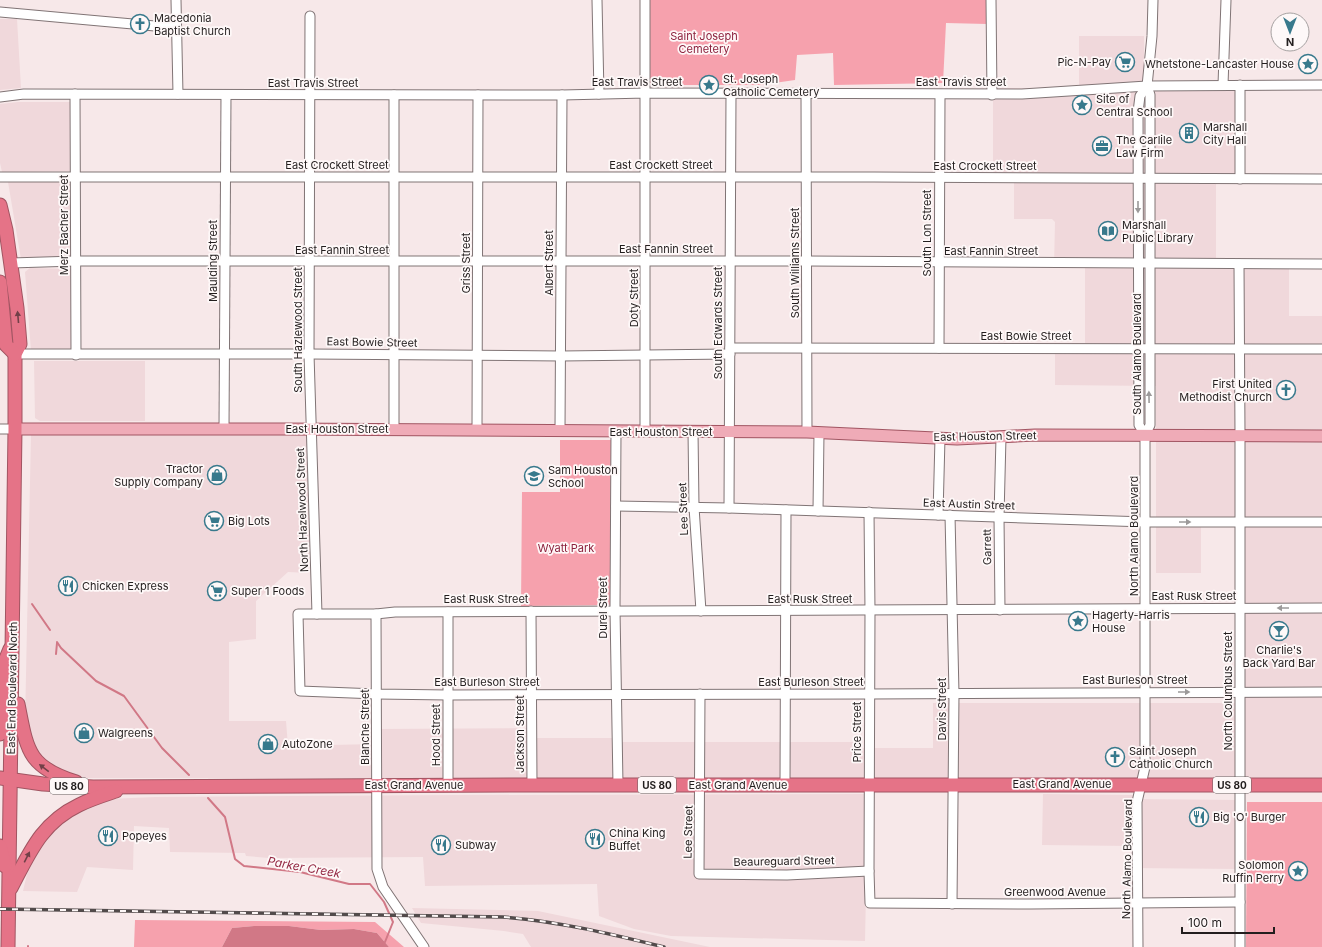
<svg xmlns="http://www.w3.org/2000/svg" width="1322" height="947" viewBox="0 0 1322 947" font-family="Inter,sans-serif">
  <rect width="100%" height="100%" fill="#f7e8e9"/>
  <g fill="#f0d8db">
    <path d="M0 19H17L21 88 0 90Z"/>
    <path d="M1079 36H1144V85L1242 86 1241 181H1216V264H1289V316H1322V777L376 783V729L531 728V738H613L614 742H862V748H933V703H1242V525H1201V573H1156V386L1055 385V343H1085V268H1054L1055 222 1052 219H1014V175H993V88H1079Z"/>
    <path d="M18 102H71V171L2 172 0 163V104Z"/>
    <path d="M73 181V258L21 259 8 182Z"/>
    <path d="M30 268 72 269 73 351H31L25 272Z"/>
    <path d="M34 361H145V421H40L35 418Z"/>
    <path d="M31 434 310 435 309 573 288 572 256 601V639L229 642V721H286L288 746 374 744 373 778H74L40 760 25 723Z"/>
    <path d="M868 794 865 941 671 936 634 929 599 916 597 884 425 886 423 857 269 858 246 856 245 853 170 852 169 828 134 826 133 870 87 867 77 892 23 891 31 857 51 828 78 809 108 799 155 797 457 795Z"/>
    <path d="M1043 794 1133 795V799L1238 800 1237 869 1132 868V846L1042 845Z"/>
    <path d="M412 908 538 911 710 947H531L523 934 504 931 421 923Z"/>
  </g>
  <g fill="#f6a1ad">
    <path d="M649 0H987V24L946 23 943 83 834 85 833 53 797 55 795 80 760 85H649Z"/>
    <path d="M560 440H611L610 605 521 606 522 492H560Z"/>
    <path d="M1247 802H1322V947H1246Z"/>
    <path d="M135 920 375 922 404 947H389L377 933 354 929 321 930 289 926H254L232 928 222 947H134Z"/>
  </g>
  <path fill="#d17886" d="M254 926H289L321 930 354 929 377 933 389 947H222L232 928Z"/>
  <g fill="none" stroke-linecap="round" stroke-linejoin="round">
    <g stroke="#d17886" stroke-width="2">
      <path d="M32 604 50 630"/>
      <path d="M57 642 61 648 96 681 124 696 162 748 189 775"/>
      <path d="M56 654 57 643"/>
      <path d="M208 798 225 817 235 859 244 866 300 872 349 884H370L384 902 393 922 385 942 381 947"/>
      <path d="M28 946V947"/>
    </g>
    <defs>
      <g id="minor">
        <path d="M176 0 178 94"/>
        <path d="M597 0 599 94"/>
        <path d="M645 0V431"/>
        <path d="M991 0 992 95"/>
        <path d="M0 12 177 28"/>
        <path d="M310 16 309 354 317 614"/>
        <path d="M1223 85 1226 0"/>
        <path d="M1240 85V179"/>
        <path d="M75 94 76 355"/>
        <path d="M806 94 807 432"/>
        <path d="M394 95V429"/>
        <path d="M0 97 24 94 562 95 646 93 1022 94 1147 86 1322 85"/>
        <path d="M0 177H874L1322 179"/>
        <path d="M11 263 76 261H807L1322 264"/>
        <path d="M1239 264 1240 435V947"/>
        <path d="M730 348 1322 349"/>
        <path d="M939 348 940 95"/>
        <path d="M15 354H309L561 356 730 354"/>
        <path d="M224 428 226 95"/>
        <path d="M0 429H15"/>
        <path d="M477 430 478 95"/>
        <path d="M560 431 562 95"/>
        <path d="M693 431 694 507 701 611"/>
        <path d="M616 432 615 610 618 785"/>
        <path d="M1145 435 1139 425 1138 112 1140 96 1147 86"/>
        <path d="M616 506 729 508 1146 522H1322"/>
        <path d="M729 508 731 94"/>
        <path d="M818 511 819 433"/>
        <path d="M869 512 870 611 869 871 870 903 1031 904 1240 902"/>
        <path d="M938 515 940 438"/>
        <path d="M950 515 954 694 952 904"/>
        <path d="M1322 608C1013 608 704 612 395 612L376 614H298L300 691 377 694 448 695 869 694 1322 692"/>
        <path d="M1000 610 999 517 1001 437"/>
        <path d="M531 611 532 785"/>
        <path d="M376 614 377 869 383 887 424 947"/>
        <path d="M700 694 699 874 787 875 869 871"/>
        <path d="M448 785V612"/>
        <path d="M785 785 786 510"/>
        <path d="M1138 947 1137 802 1145 767V435L1150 425V95L1147 86 1152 36 1153 0"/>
      </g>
      <path id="major" d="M15 429H282L807 432 957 439 1035 435 1322 436"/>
      <g id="highway">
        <path d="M0 205 6 230 17 308 20 344 15 354V429L8 947"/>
        <path d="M0 282 6 345 15 354"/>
        <path d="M18 704C27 749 27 767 76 782"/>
        <path d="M0 734 2 668 10 649"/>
        <path d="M0 778 43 784 93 787 532 785H1322"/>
        <path d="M0 846 5 866"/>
        <path d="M11 888C29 854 41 823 79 805 91 799 104 795 116 791"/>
      </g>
    </defs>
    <use href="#minor" stroke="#807475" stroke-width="11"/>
    <use href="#major" stroke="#a15562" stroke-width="13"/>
    <use href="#highway" stroke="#a15562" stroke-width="15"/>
    <use href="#minor" stroke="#fff" stroke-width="9"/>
    <use href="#major" stroke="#efabb7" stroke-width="11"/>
    <use href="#highway" stroke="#e57387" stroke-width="13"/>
    <defs>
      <path id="rail" d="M0 909 503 917C558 921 611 934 664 947"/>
    </defs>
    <use href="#rail" stroke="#524b4b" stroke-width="3.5"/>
    <use href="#rail" stroke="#fef8f8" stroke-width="2" stroke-dasharray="6" stroke-linecap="butt"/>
  </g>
  <defs><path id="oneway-solid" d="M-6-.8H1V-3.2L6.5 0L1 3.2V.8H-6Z"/></defs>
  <g fill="#9c9a9a">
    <use href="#oneway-solid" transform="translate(1138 207) rotate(90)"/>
    <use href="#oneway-solid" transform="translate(1149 397) rotate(-91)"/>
    <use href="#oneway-solid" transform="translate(1185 522)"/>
    <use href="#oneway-solid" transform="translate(1283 608) rotate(180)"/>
    <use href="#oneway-solid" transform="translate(1184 692)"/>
  </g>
  <g fill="#714048">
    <use href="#oneway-solid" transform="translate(18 317) rotate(-95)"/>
    <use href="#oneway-solid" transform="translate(44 768) rotate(-143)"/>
    <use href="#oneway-solid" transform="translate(27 857) rotate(-63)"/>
  </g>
  <defs>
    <symbol id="church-ring" viewBox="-11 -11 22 22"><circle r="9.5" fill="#fef8f8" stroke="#38798c" stroke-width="1.5"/><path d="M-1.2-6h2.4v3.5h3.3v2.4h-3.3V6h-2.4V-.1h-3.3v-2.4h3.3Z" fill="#38798c"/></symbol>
    <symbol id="supermarket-ring" viewBox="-11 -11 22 22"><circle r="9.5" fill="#fef8f8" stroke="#38798c" stroke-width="1.5"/><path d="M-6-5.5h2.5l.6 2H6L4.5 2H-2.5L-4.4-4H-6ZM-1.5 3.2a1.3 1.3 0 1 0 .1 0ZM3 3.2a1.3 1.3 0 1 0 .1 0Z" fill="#38798c"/></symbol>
    <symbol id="sight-ring" viewBox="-11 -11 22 22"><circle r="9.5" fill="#fef8f8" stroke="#38798c" stroke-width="1.5"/><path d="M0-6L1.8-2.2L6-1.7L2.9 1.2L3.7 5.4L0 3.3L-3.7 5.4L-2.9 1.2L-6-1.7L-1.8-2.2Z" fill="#38798c"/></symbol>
    <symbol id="building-ring" viewBox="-11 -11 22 22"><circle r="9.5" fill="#fef8f8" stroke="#38798c" stroke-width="1.5"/><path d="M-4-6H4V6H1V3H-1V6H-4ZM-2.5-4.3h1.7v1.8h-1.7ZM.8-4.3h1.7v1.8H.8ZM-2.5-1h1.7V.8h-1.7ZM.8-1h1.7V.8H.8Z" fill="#38798c"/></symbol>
    <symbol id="office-ring" viewBox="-11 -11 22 22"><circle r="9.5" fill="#fef8f8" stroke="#38798c" stroke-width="1.5"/><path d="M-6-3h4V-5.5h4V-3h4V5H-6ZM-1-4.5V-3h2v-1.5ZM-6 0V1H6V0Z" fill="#38798c"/></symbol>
    <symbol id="library-ring" viewBox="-11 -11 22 22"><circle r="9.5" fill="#fef8f8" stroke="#38798c" stroke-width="1.5"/><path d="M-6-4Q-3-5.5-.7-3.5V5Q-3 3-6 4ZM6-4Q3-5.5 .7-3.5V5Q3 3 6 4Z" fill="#38798c"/></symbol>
    <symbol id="shop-ring" viewBox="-11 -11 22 22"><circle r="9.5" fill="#fef8f8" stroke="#38798c" stroke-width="1.5"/><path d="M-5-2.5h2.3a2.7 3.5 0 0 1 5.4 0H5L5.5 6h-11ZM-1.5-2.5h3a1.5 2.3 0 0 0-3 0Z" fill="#38798c"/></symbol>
    <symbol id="school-ring" viewBox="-11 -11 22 22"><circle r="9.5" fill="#fef8f8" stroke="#38798c" stroke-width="1.5"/><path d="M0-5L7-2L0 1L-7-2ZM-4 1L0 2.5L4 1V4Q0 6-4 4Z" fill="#38798c"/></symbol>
    <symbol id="restaurant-ring" viewBox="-11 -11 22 22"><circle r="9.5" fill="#fef8f8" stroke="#38798c" stroke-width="1.5"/><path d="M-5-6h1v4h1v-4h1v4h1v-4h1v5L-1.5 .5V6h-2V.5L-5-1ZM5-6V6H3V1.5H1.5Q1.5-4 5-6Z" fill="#38798c"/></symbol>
    <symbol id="bar-ring" viewBox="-11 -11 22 22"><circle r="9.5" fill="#fef8f8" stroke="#38798c" stroke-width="1.5"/><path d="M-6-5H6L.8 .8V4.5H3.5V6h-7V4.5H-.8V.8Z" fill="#38798c"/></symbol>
  </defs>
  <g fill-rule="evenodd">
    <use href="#church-ring" x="129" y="13" width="22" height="22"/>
    <use href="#supermarket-ring" x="1114" y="51" width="22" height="22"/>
    <use href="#sight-ring" x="1297" y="53" width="22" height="22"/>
    <use href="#sight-ring" x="698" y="74" width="22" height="22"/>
    <use href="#sight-ring" x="1071" y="94" width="22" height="22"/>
    <use href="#building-ring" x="1178" y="122" width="22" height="22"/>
    <use href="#office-ring" x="1091" y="135" width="22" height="22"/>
    <use href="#library-ring" x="1097" y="220" width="22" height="22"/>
    <use href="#church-ring" x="1275" y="379" width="22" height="22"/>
    <use href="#shop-ring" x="206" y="464" width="22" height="22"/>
    <use href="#school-ring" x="523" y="465" width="22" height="22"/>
    <use href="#supermarket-ring" x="203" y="510" width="22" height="22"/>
    <use href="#restaurant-ring" x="57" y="575" width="22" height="22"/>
    <use href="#supermarket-ring" x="206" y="580" width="22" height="22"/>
    <use href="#sight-ring" x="1067" y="610" width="22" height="22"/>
    <use href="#bar-ring" x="1268" y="620" width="22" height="22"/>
    <use href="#shop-ring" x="73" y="722" width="22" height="22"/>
    <use href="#shop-ring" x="257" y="733" width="22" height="22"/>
    <use href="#church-ring" x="1104" y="746" width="22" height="22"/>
    <use href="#restaurant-ring" x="1188" y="806" width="22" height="22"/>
    <use href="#restaurant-ring" x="97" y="825" width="22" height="22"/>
    <use href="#restaurant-ring" x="584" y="828" width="22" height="22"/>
    <use href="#restaurant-ring" x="430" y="834" width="22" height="22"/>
    <use href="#sight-ring" x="1287" y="860" width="22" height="22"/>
  </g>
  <g text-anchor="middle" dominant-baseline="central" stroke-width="3.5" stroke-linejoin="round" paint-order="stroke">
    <g fill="#fef8f8" stroke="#655f5f" stroke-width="1">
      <rect x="638" y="777" width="38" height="16" rx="3"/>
      <rect x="1213" y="777" width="38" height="16" rx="3"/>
      <rect x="50" y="778" width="38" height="16" rx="3"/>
    </g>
    <g font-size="10" font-weight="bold" fill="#231e1e">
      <text x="657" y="785">US 80</text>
      <text x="1232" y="785">US 80</text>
      <text x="69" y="786">US 80</text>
    </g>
    <g font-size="11" fill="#231e1e" stroke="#fef8f8" text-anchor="start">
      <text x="154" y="18">Macedonia<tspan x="154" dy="13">Baptist Church</tspan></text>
      <text x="1111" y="62" text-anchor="end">Pic-N-Pay</text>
      <text x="1294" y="64" text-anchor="end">Whetstone-Lancaster House</text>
      <text x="723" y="79">St. Joseph<tspan x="723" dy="13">Catholic Cemetery</tspan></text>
      <text x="1096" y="99">Site of<tspan x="1096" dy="13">Central School</tspan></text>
      <text x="1203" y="127">Marshall<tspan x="1203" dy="13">City Hall</tspan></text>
      <text x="1116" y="140">The Carlile<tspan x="1116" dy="13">Law Firm</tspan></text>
      <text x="1122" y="225">Marshall<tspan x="1122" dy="13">Public Library</tspan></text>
      <text x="1272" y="384" text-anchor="end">First United<tspan x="1272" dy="13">Methodist Church</tspan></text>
      <text x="203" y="469" text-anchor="end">Tractor<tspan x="203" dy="13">Supply Company</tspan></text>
      <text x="548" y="470">Sam Houston<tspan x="548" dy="13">School</tspan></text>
      <text x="228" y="521">Big Lots</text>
      <text x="82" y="586">Chicken Express</text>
      <text x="231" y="591">Super 1 Foods</text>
      <text x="1092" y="615">Hagerty-Harris<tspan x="1092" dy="13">House</tspan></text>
      <text x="1279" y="650" text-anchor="middle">Charlie's<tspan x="1279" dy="13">Back Yard Bar</tspan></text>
      <text x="98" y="733">Walgreens</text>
      <text x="282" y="744">AutoZone</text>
      <text x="1129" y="751">Saint Joseph<tspan x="1129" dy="13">Catholic Church</tspan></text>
      <text x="1213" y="817">Big 'O' Burger</text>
      <text x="609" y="833">China King<tspan x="609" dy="13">Buffet</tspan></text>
      <text x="122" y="836">Popeyes</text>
      <text x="455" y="845">Subway</text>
      <text x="1284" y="865" text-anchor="end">Solomon<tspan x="1284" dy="13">Ruffin Perry</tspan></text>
    </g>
    <g font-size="11" fill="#8c213d" stroke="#fef8f8">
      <text x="704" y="36">Saint Joseph<tspan x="704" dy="13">Cemetery</tspan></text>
      <text x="566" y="548">Wyatt Park</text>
    </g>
    <g font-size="11" fill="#231e1e" stroke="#fef8f8">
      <text x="637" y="82">East Travis Street</text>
      <text x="961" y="82">East Travis Street</text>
      <text x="313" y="83">East Travis Street</text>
      <text x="337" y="165">East Crockett Street</text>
      <text x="661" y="165">East Crockett Street</text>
      <text x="985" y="166">East Crockett Street</text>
      <text transform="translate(64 225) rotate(-90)">Merz Bacher Street</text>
      <text transform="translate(927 233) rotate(-90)">South Lon Street</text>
      <text x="666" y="249">East Fannin Street</text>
      <text x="342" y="250">East Fannin Street</text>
      <text x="991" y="251">East Fannin Street</text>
      <text transform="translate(213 261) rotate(-90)">Maulding Street</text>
      <text transform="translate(466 263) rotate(-90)">Griss Street</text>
      <text transform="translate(549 263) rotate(-90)">Albert Street</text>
      <text transform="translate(795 263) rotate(-90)">South Williams Street</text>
      <text transform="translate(634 298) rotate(-90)">Doty Street</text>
      <text transform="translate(718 323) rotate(-90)">South Edwards Street</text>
      <text transform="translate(298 330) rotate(-90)">South Hazlewood Street</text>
      <text x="1026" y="336">East Bowie Street</text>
      <text transform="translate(372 342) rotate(1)">East Bowie Street</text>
      <text transform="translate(1137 354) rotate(-90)">South Alamo Boulevard</text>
      <text x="337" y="429">East Houston Street</text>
      <text x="661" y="432">East Houston Street</text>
      <text transform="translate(985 436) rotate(-1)">East Houston Street</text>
      <text transform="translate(969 504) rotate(2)">East Austin Street</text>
      <text transform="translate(683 509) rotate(-92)">Lee Street</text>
      <text transform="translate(302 510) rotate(-92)">North Hazelwood Street</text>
      <text transform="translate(1134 536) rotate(-90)">North Alamo Boulevard</text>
      <text transform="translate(987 547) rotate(-91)">Garrett</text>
      <text x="1194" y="596">East Rusk Street</text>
      <text x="486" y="599">East Rusk Street</text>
      <text x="810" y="599">East Rusk Street</text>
      <text transform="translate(603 608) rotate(-90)">Durel Street</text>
      <text x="1135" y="680">East Burleson Street</text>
      <text x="487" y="682">East Burleson Street</text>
      <text x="811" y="682">East Burleson Street</text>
      <text transform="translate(12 688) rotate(-89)">East End Boulevard North</text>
      <text transform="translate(1228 691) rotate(-90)">North Columbus Street</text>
      <text transform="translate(942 709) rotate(-90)">Davis Street</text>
      <text transform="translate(365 727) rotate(-90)">Blanche Street</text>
      <text transform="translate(857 732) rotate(-90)">Price Street</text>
      <text transform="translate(520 734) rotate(-90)">Jackson Street</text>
      <text transform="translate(436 735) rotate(-90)">Hood Street</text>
      <text x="1062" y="784">East Grand Avenue</text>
      <text x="414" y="785">East Grand Avenue</text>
      <text x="738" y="785">East Grand Avenue</text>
      <text transform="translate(688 832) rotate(-89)">Lee Street</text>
      <text transform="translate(1127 859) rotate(-89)">North Alamo Boulevard</text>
      <text transform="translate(784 861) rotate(-1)">Beaureguard Street</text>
      <text x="1055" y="892">Greenwood Avenue</text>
    </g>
    <g font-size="12" font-style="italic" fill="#942944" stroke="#fef8f8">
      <text transform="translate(304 867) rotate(10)">Parker Creek</text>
    </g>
  </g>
  <g transform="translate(1290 32) rotate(180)"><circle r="19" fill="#fef8f8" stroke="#a6a1a1"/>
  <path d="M0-3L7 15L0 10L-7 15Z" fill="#38798c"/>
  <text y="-6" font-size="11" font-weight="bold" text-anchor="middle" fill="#231e1e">N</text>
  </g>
  <path d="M1182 927v6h92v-6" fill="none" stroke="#231e1e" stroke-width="2"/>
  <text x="1188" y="927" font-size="12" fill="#231e1e" stroke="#fef8f8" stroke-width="3" paint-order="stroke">100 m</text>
</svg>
